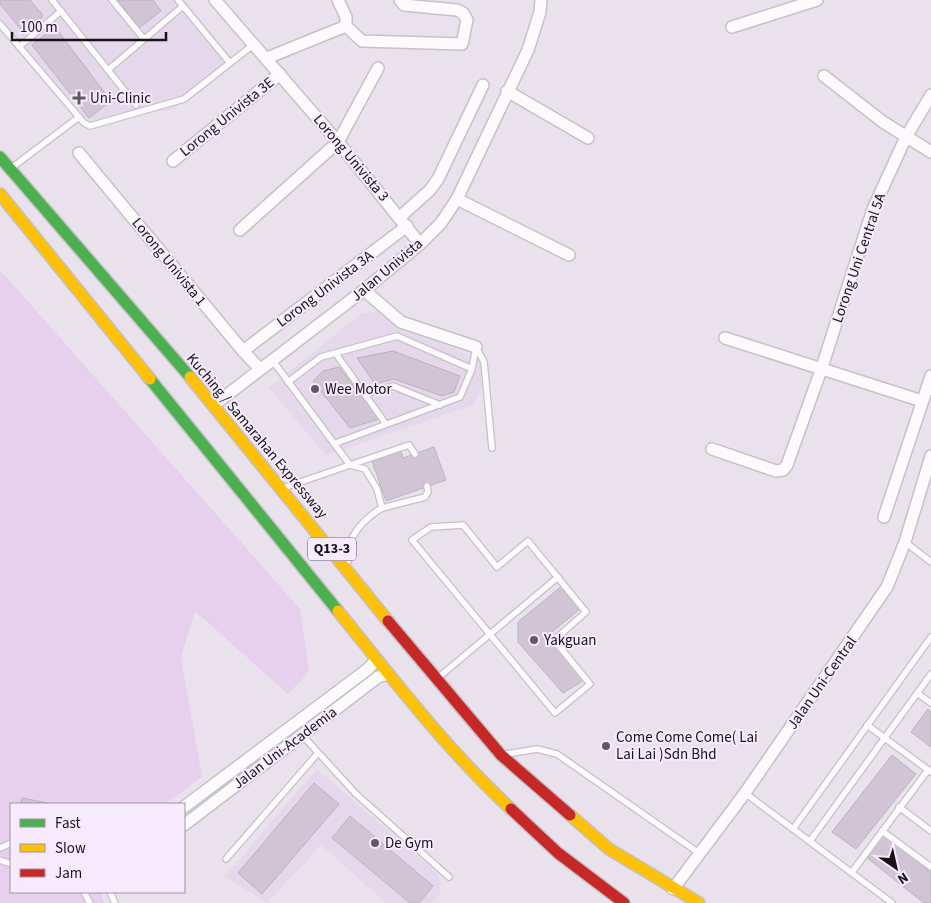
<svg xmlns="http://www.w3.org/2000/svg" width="931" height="903" viewBox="0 0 931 903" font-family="'Source Sans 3',sans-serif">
  <rect width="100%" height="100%" fill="#e9e1ec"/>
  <g fill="#e5d8eb">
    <path d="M0 0H184L236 63 174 109 86 121 0 20Z"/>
    <path d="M386 310 397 326 492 364 474 405 326 455 269 388 360 314Z"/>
    <path d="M317 769 438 874 440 894 432 903H386L321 845 267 903 225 876Z"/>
  </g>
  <path fill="#e6d0ee" d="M0 270 300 609 309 672 288 694 195 611 181 657 202 777 165 804H11V892H101L104 903H0Z"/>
  <g fill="#d0c4d5" stroke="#b9b3bb">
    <path d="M0 0H30L42 14V18L24 33 0 4Z"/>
    <path d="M118 0H153L161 11 139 28Z"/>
    <path d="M55 27 111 101 89 118 32 45Z"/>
    <path d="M393 351 460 376 454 392 442 396 394 379 375 384 357 358Z"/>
    <path d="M339 367 379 419 350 428 313 381 323 371Z"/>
    <path d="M434 447 446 480 386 501 371 458 400 448 403 458Z"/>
    <path d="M562 586 580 609 547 636 581 677V682L563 693 518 642V622Z"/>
    <path d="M928 709 931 712V747L911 732Z"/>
    <path d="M892 755 916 774 856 849 832 832Z"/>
    <path d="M314 783 339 804 262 894 238 873Z"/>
    <path d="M22 798 53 804H21Z"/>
    <path d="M350 816 433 886 419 903H410L332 838Z"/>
    <path d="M884 835 931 872V903H924L866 857Z"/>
  </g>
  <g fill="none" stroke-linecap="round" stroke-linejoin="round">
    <defs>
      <g id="lane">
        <path d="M52 0 136 105"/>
        <path d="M112 0 144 39"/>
        <path d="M178 0 230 63"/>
        <path d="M0 24 84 123 90 126 184 99 253 45"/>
        <path d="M19 47 61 11"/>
        <path d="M108 70 183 6"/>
        <path d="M14 166 79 117"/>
        <path d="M476 347 484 362 492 448"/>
        <path d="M336 354 386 424"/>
        <path d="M273 361 350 465 409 445 415 454"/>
        <path d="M288 382 321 357 397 336 472 369"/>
        <path d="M365 394 393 386 440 405"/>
        <path d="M336 443 460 397 472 369 476 347"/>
        <path d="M286 487 350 465 365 469 377 489 382 508C363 519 345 539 348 561"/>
        <path d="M382 508 425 497 428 492 427 486"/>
        <path d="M463 525 497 567 528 541 586 612 554 640 590 684 555 713 412 540 431 527Z"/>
        <path d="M905 542 931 562"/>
        <path d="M439 677 558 577"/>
        <path d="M917 693 931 703"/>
        <path d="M867 725 931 772"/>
        <path d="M302 735 356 794 449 877"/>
        <path d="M506 754 537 749 557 754 699 853"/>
        <path d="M745 793 892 903"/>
        <path d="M899 807 931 831"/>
        <path d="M793 829 931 637"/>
        <path d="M882 831 931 867"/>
        <path d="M810 841 931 674"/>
        <path d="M0 848 11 843"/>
        <path d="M226 859 318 753"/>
        <path d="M0 860 11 864"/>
        <path d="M852 872 928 770"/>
        <path d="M84 892 90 903"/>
        <path d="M110 892 115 903"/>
      </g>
      <g id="street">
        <path d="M215 0 338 142 420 244"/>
        <path d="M346 26 362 41 462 44 467 20 463 13 457 10 404 5 400 0"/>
        <path d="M732 27 817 0"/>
        <path d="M267 58 346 26V17L338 0"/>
        <path d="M824 76 883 122 931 152"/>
        <path d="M507 91 588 138"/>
        <path d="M79 153 243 351 260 369"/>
        <path d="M173 161 280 74"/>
        <path d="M457 199 569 255"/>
        <path d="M400 217 430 190 438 179 483 85"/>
        <path d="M240 230 338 142 378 68"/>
        <path d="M364 290 401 322 476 347"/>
        <path d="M725 338 922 401"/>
        <path d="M243 351 407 226"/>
        <path d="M214 405 364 290 420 244 441 223 457 199 528 50 540 12 541 0"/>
        <path d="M712 449 776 471 783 470 787 465 821 370 873 209 906 137 931 95"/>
        <path d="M884 517 931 376"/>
        <path d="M184 807 368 669 376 660"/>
        <path d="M184 825 378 677 388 674"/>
        <path d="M673 889 745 793 887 587 905 542 931 456"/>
      </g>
      <g id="fast">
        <path d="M0 157 190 377"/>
        <path d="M150 379 338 611"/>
      </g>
      <g id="slow">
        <path d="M0 194 150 379"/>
        <path d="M190 377 388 621"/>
        <path d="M338 611C393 679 446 749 511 809"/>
        <path d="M570 815 609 849 699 903"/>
      </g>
      <g id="jam">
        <path d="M388 621 501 755 570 815"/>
        <path d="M511 809 558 853 624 903"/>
      </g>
    </defs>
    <use href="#lane" stroke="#c6c0c8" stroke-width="8"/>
    <use href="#street" stroke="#c6c0c8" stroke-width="14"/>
    <use href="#fast" stroke="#c4c1c5" stroke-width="14"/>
    <use href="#slow" stroke="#c4c1c5" stroke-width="14"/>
    <use href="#jam" stroke="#c4c1c5" stroke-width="14"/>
    <use href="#lane" stroke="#fcfafc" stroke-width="5.5"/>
    <use href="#street" stroke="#fcfafc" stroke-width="11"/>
    <use href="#fast" stroke="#4caf50" stroke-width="11"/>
    <use href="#slow" stroke="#ffc107" stroke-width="11"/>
    <use href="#jam" stroke="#c62828" stroke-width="11"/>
  </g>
  <g fill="#605b63" stroke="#f8eafd" stroke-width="2">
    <path d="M76.5 90.5h5v5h5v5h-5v5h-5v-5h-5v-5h5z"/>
    <circle cx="315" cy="389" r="5"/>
    <circle cx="534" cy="640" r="5"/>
    <circle cx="606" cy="746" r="5"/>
    <circle cx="375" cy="843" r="5"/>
  </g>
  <g text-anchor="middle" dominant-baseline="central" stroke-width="4" stroke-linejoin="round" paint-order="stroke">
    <rect fill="#f8eafd" stroke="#5a545d" stroke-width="1" x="308" y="537.5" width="48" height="23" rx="4"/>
    <g font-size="14" font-weight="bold" fill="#171319">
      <text x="332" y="549">Q13-3</text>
    </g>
    <g font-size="15" fill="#171319" stroke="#f8eafd" text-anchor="start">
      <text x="90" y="98">Uni-Clinic</text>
      <text x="325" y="389">Wee Motor</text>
      <text x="544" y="640">Yakguan</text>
      <text x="616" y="737">Come Come Come( Lai<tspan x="616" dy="17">Lai Lai )Sdn Bhd</tspan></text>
      <text x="385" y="843">De Gym</text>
    </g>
    <g font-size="15" fill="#171319" stroke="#f8eafd">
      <text transform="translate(227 117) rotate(-39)">Lorong Univista 3E</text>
      <text transform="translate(351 158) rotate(50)">Lorong Univista 3</text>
      <text transform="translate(859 258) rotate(-71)">Lorong Uni Central 5A</text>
      <text transform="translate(169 262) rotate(51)">Lorong Univista 1</text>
      <text transform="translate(387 270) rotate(-40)">Jalan Univista</text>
      <text transform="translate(325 289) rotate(-37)">Lorong Univista 3A</text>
      <text transform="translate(257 436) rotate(50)">Kuching / Samarahan Expressway</text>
      <text transform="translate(822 683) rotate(-55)">Jalan Uni-Central</text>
      <text transform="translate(285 748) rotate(-37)">Jalan Uni-Academia</text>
    </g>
  </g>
  <rect x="10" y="803" width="175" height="90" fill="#f8eafd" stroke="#9e94a2"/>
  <rect x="20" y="819" width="25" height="8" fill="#4caf50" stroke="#9e94a2"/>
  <text x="55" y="828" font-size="15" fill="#171319">Fast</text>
  <rect x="20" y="844" width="25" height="8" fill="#ffc107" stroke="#9e94a2"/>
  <text x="55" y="853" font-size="15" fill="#171319">Slow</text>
  <rect x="20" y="869" width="25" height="8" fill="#c62828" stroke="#9e94a2"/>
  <text x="55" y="878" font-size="15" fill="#171319">Jam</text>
  <g transform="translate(896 868) rotate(146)" stroke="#f8eafd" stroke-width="4" paint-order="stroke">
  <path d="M0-4L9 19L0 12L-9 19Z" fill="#171319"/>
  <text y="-8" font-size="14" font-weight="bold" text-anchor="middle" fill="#171319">N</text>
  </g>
  <path d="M12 32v8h154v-8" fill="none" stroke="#171319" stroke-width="2.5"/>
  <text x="20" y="32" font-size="15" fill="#171319" stroke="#f8eafd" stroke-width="4" paint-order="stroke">100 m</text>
</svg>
